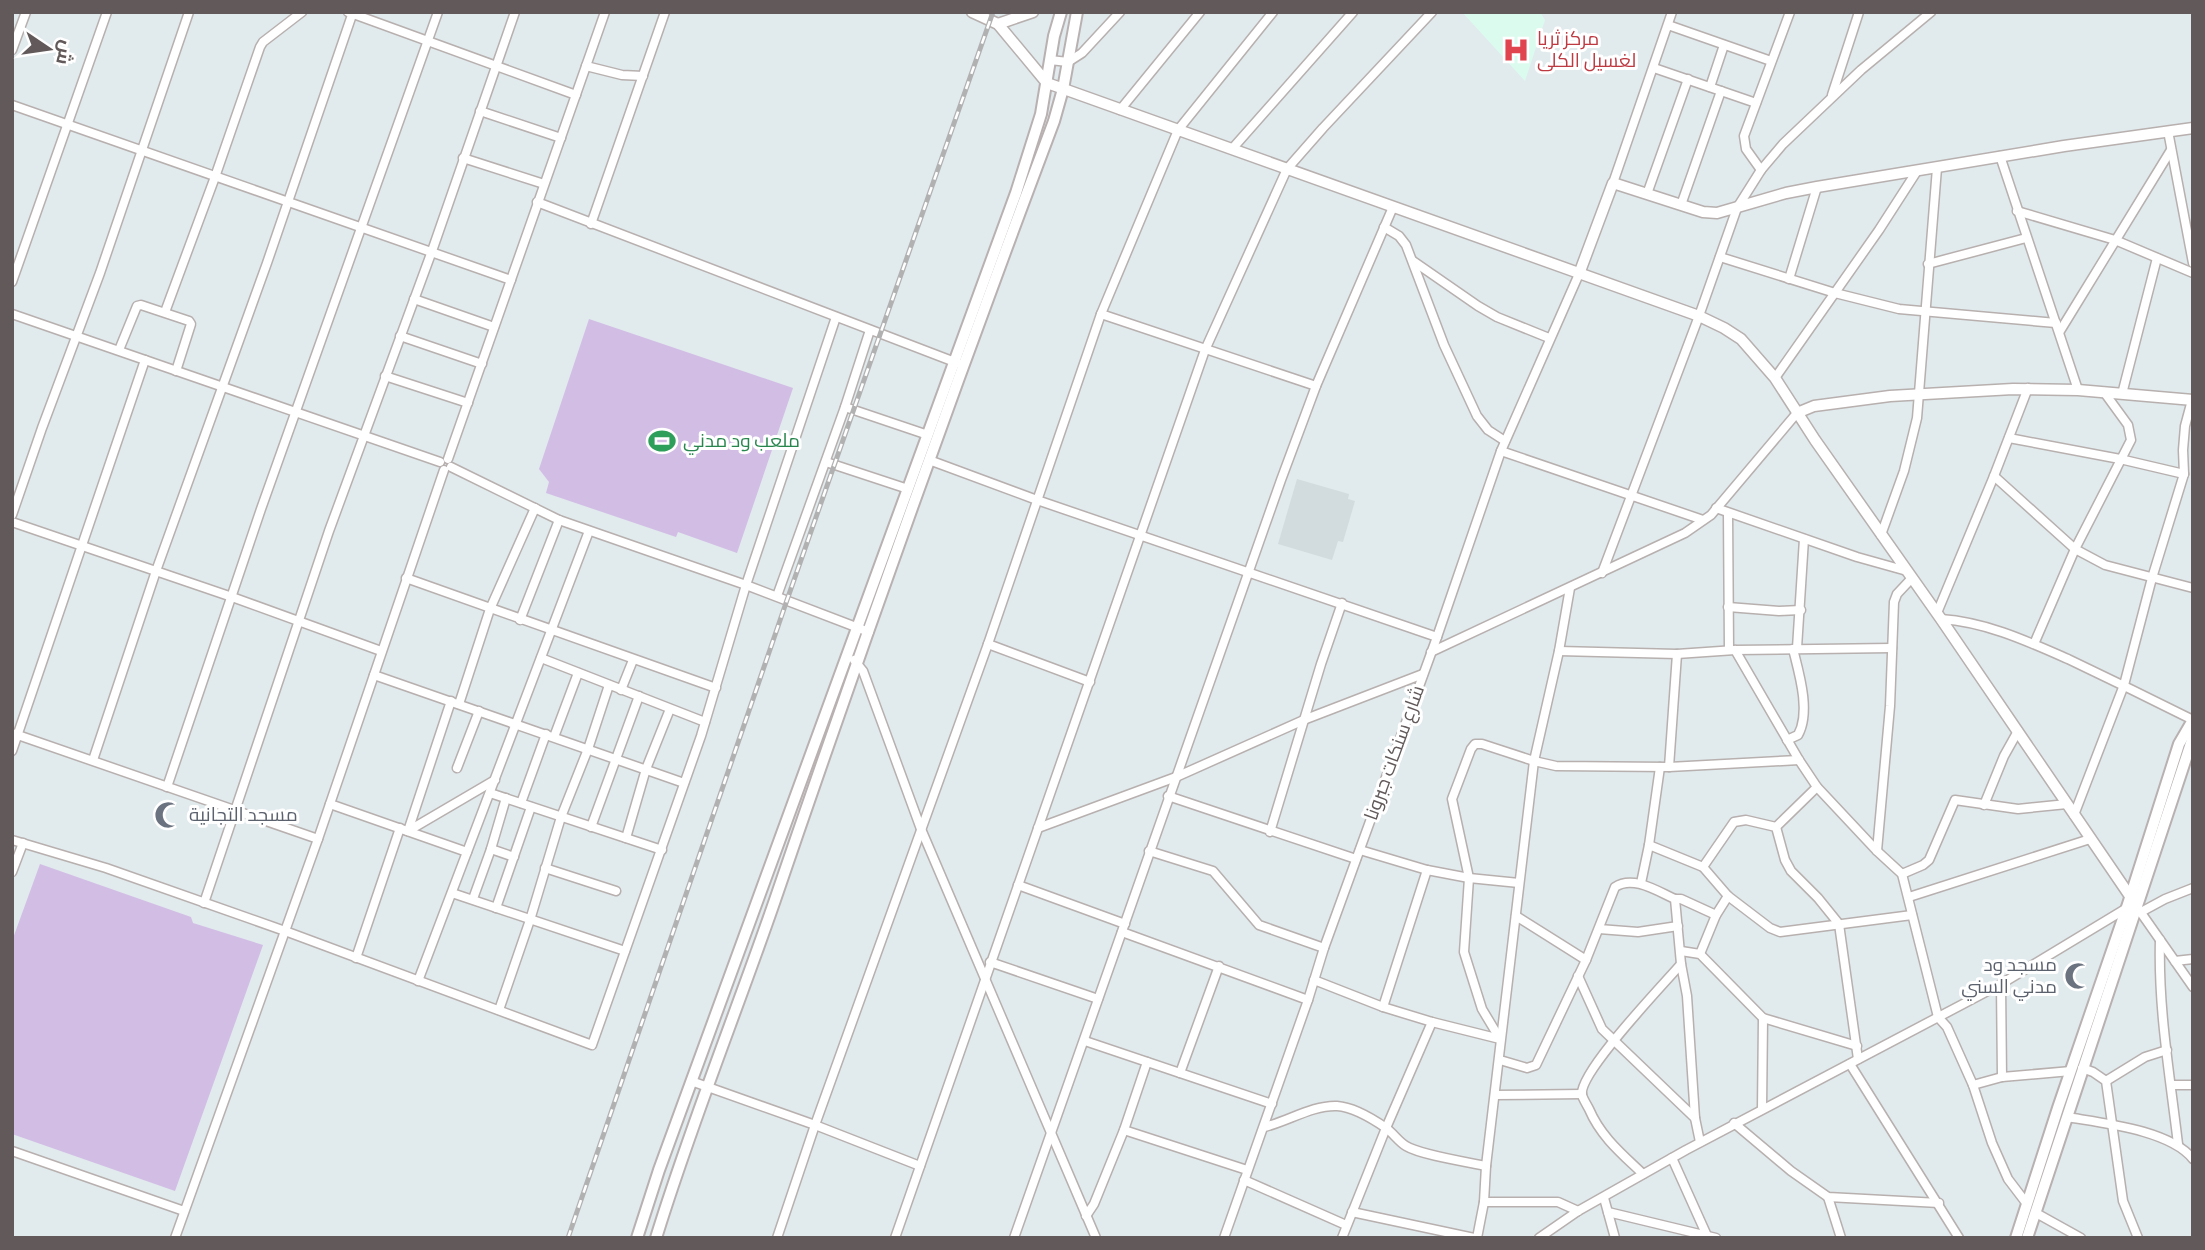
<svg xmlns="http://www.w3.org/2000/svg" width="2205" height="1250" viewBox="0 0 2205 1250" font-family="'Source Sans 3',Cairo,sans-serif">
  <rect width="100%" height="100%" fill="#e1eaed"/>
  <path fill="#d2dcdf" d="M1297 479 1349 494 1348 499 1355 501 1343 542 1338 541 1332 560 1278 544Z"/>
  <path fill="#dcfbef" d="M1462 12H1540L1545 20 1525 81Z"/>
  <g fill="#d2bde5">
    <path d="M589 319 793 388 737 553 678 532 676 537 546 493 549 482 539 469Z"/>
    <path d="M40 864 191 917 193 923 263 945 175 1191 12 1134V941Z"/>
  </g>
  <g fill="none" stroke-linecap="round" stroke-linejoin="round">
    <defs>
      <g id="minor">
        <path d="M348 12 576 95"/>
        <path d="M1668 25 1771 61"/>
        <path d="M12 50 26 12"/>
        <path d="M1050 60 1068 62 1082 53 1120 12"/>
        <path d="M586 66 622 75 643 76"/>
        <path d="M1654 68 1756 103"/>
        <path d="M1710 87 1724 45"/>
        <path d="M1832 95 1859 12"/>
        <path d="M12 105 511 280"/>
        <path d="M1120 110 1200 12"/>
        <path d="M480 111 561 138"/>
        <path d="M2168 131 2193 263"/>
        <path d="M1232 149 1353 12"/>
        <path d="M2000 156 2078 390"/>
        <path d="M463 158 544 184"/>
        <path d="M1761 170 1746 149 1744 136 1790 12"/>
        <path d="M1613 183 1672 12"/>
        <path d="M1647 194 1688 79"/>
        <path d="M537 202 960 364"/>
        <path d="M1681 205 1721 91"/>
        <path d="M2017 211 2115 240 2193 273"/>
        <path d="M591 224 665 12"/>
        <path d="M1384 227 1399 236 1406 245 1444 345 1477 416 1488 430 1505 441"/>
        <path d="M1720 257 1835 293 1899 309 2056 323"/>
        <path d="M1413 261 1478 306 1497 317 1549 338"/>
        <path d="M1928 264 2026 238"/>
        <path d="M1789 279 1817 187"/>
        <path d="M12 282 107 12"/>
        <path d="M414 299 494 327"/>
        <path d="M165 312 215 177 260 47 263 42 302 12"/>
        <path d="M12 314 440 462"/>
        <path d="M1101 314 1316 386"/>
        <path d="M2060 331 2171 150"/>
        <path d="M400 336 482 364"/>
        <path d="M119 350 137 306 141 305 189 321 191 324 176 371"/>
        <path d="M385 376 468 403"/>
        <path d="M1775 378 1879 230 1917 171"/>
        <path d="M2122 394 2157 258"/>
        <path d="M845 407 928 435"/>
        <path d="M2009 438 2120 459 2184 474"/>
        <path d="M1501 451 1703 520"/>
        <path d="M448 459 605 12"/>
        <path d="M929 460 1037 500 1437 637"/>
        <path d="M826 462 908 489"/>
        <path d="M451 467 559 520 746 585 869 632"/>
        <path d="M1994 476 2075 549 2105 565 2193 588"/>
        <path d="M1716 508 1857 557 1907 571"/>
        <path d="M1728 513 1729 650"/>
        <path d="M12 515 42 428 100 273 189 12"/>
        <path d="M12 522 232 597 381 651"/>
        <path d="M1881 535 1904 471 1917 418 1937 168"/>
        <path d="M1602 573 1699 316 1737 208 1761 170 1783 144 1861 70 1931 12"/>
        <path d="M406 578 716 688"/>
        <path d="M777 596 845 407 870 330"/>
        <path d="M1728 607 1779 611 1801 610"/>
        <path d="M1937 613 1994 476 2028 388"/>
        <path d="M1941 619C1986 622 2027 641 2068 659 2110 679 2151 699 2193 720"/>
        <path d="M520 620 559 520"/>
        <path d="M988 644 1090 682"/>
        <path d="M2034 644 2075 549 2131 440 2128 425 2104 392"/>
        <path d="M1797 648 1804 539"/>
        <path d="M1735 650 1799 760 1817 787 1877 851 1902 874 1938 1017 1947 1027 1973 1085 1992 1143 2008 1179 2027 1204"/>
        <path d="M1559 651 1677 654 1735 650 1892 648"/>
        <path d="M1431 652 1685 533 1711 515 1797 413"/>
        <path d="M541 658 705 722"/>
        <path d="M854 660 863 671 921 829 1096 1238"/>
        <path d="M374 675 684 783"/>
        <path d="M621 690 633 660"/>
        <path d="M459 704 490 609 535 508"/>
        <path d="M12 733 318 839"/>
        <path d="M554 737 578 673"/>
        <path d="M1787 740 1798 735C1811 712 1799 673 1793 649"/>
        <path d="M12 751 145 360"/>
        <path d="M93 760 156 571 267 263 353 12"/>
        <path d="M1669 767 1677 654"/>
        <path d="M457 768 479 711"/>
        <path d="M167 787 261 509 438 12"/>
        <path d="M490 793 662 850"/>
        <path d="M1168 796 1356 859"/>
        <path d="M506 798 491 849 514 857"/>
        <path d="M521 803 546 734"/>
        <path d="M330 804 467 852"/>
        <path d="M1984 805 2004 756 2018 731"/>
        <path d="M2074 815 2124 685 2152 578 2184 474 2183 450 2185 426 2192 400"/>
        <path d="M591 827 639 696"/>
        <path d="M1776 827 1817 787"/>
        <path d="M1038 828 1176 777 1306 719 1423 674"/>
        <path d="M408 831 451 701"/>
        <path d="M408 831 495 780"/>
        <path d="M1270 832 1321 664 1342 603"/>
        <path d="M626 838 646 769 670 709"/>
        <path d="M12 840 106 868 285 931 592 1045 701 736 746 585 836 317"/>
        <path d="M1649 845 1703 867 1728 896 1770 928 1780 932 1912 915"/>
        <path d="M1360 850 1427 870 1469 878 1519 883"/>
        <path d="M1149 851 1213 871 1259 925 1324 948"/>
        <path d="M1877 851 1890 706 1894 602 1897 594 1912 578"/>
        <path d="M1703 867 1734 822 1746 820 1776 827 1785 860 1791 871 1818 898 1839 924 1858 1059"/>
        <path d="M545 868 616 891"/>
        <path d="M12 872 23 843"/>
        <path d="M1902 874 1923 865 1929 860 1955 800 2018 809 2067 804"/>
        <path d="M1641 883 1649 845 1660 767"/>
        <path d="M1018 885 1125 924"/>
        <path d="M452 893 625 951"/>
        <path d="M474 896 491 849"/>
        <path d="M1909 897 2090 839"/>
        <path d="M1675 899H1681L1716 915"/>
        <path d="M204 903 329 531 432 251 515 12"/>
        <path d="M2137 907 2193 987"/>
        <path d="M496 908 531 807"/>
        <path d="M2141 912 2165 899 2193 888"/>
        <path d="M1516 916 1586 960"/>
        <path d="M1599 929 1638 932 1678 926"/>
        <path d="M1122 932 1308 1000"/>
        <path d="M2160 940C2158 1008 2170 1076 2178 1144"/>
        <path d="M1681 951 1700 954 1763 1018 1857 1046"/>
        <path d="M1700 954 1716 915 1728 896"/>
        <path d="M356 958 400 828"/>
        <path d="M2175 961 2193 959"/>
        <path d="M990 962 1098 999"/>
        <path d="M1578 976 1602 1029 1695 1118 1700 1142"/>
        <path d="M1314 980 1383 1007 1432 1022 1500 1039"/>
        <path d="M418 981 589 531"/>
        <path d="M2001 984 2002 1077"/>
        <path d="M1383 1007 1427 870"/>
        <path d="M499 1010 530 920 561 817 588 749 609 685"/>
        <path d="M1500 1039 1482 1009 1464 952 1469 878 1452 799 1471 749 1475 744H1482L1534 761 1556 766 1669 767 1799 760"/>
        <path d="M1085 1041 1272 1104"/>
        <path d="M1500 1060 1527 1068 1536 1065 1586 960 1615 887C1633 875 1657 891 1675 899L1681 964 1687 996 1695 1118"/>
        <path d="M1850 1064 1959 1238"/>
        <path d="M2082 1068 2093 1072 2106 1081 2123 1201 2138 1238"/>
        <path d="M1180 1073 1219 966"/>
        <path d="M691 1081 815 1125 920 1166"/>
        <path d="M2106 1081 2145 1057 2167 1050"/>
        <path d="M1973 1085 2002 1077 2071 1071"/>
        <path d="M2171 1085H2193"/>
        <path d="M1495 1095 1582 1094"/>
        <path d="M1762 1109 1763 1018"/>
        <path d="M2067 1117C2102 1123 2170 1130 2193 1159"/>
        <path d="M1734 1123 1791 1171 1828 1197 1939 1203"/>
        <path d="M1264 1127C1287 1122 1312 1105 1337 1106 1353 1107 1373 1119 1386 1128 1393 1133 1399 1142 1406 1146 1421 1155 1467 1162 1486 1166"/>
        <path d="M1124 1130 1247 1170"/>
        <path d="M12 1151 184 1211"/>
        <path d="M1672 1158 1708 1238"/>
        <path d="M1643 1174C1622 1154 1601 1137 1589 1109 1587 1105 1583 1099 1582 1095 1578 1073 1664 984 1681 964"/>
        <path d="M1244 1180 1346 1225"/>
        <path d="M1828 1197 1841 1238"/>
        <path d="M1604 1198 1615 1238"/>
        <path d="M1484 1202H1558L1578 1211"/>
        <path d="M1352 1212 1474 1238"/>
        <path d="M1608 1212 1716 1238"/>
        <path d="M2036 1213 2081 1238"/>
        <path d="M1086 1216 1094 1204 1124 1130 1147 1062"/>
        <path d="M175 1238 318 839 444 470"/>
        <path d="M777 1238 815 1125 988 644 1101 314 1178 130 1273 12"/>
        <path d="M895 1238 1205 350 1287 169 1323 128 1432 12"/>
        <path d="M1014 1238 1281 480 1316 386 1393 207"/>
        <path d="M1224 1238 1308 1000 1324 948 1437 637 1501 451 1579 274"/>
        <path d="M1342 1238 1386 1128 1432 1022"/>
        <path d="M1477 1238 1484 1202 1486 1166 1534 761 1559 651 1570 588"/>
        <path d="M1539 1238 1578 1211 1686 1150 2001 984 2127 908"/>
      </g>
      <g id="tertiary">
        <path d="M972 12 998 24 1047 83 1699 316 1724 328 1741 339 1775 378 1815 440 1941 619 2134 902"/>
        <path d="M998 24 1033 12"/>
        <path d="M1579 274 1613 183 1703 212 1717 213 1786 193 1817 187 2064 146 2193 128"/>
        <path d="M1797 413 1814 406 1890 396 2013 389 2078 390 2193 400"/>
      </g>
      <g id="secondary">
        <path d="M637 1238 659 1170 1016 193 1041 114 1054 36 1061 12"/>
        <path d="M656 1238C691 1124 736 1013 775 900 864 639 957 379 1054 121L1063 89 1077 12"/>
        <path d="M2016 1238 2058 1108 2128 904 2179 744 2193 720"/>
        <path d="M2027 1238 2193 737"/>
      </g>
    </defs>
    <use href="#minor" stroke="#b7b0af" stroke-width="11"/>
    <use href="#tertiary" stroke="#b7b0af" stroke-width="13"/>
    <use href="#secondary" stroke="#b9b1b1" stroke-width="14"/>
    <use href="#minor" stroke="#fff" stroke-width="8"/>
    <use href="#tertiary" stroke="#fff" stroke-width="10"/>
    <use href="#secondary" stroke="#fff" stroke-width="10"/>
    <defs>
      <path id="rail" d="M568 1238 787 600 993 12"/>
    </defs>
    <use href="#rail" stroke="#b2b1b1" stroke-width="5"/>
    <use href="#rail" stroke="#fff" stroke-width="2.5" stroke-dasharray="8" stroke-linecap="butt"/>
  </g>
  <defs>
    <symbol id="hospital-bare" viewBox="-9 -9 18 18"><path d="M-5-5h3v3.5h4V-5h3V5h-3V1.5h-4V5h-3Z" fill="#e0444e" stroke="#fff" stroke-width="2.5" paint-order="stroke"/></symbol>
    <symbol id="stadium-bare" viewBox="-9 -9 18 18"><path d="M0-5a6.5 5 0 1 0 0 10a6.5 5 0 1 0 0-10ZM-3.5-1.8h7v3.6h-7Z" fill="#2e9e5b" stroke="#fff" stroke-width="2.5" paint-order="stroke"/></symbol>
    <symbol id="mosque-bare" viewBox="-9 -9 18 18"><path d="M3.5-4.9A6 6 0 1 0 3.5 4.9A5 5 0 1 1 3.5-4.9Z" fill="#6b7280" stroke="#fff" stroke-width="2.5" paint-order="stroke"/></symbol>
  </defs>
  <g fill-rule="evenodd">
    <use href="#hospital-bare" x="1497" y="31" width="38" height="38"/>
    <use href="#stadium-bare" x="643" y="422" width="38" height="38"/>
    <use href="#mosque-bare" x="149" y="796" width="38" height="38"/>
    <use href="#mosque-bare" x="2059" y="957" width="38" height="38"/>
  </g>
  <g text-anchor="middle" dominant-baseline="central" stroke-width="6" stroke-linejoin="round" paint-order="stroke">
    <g font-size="19" fill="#be3a42" stroke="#fff" text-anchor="start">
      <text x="1537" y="39">مركز ثريا<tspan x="1537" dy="22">لغسيل الكلى</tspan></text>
    </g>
    <g font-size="19" fill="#27864d" stroke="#fff" text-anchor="start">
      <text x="683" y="441">ملعب ود مدني</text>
    </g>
    <g font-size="19" fill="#625a5a" stroke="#fff">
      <text transform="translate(1395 753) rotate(-70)">شارع سنكات جبرونا</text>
    </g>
    <g font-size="19" fill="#5b616d" stroke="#fff" text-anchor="start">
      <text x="189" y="815">مسجد التجانية</text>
      <text x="2057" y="965" text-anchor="end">مسجد ود<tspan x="2057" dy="22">مدني السني</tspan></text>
    </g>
  </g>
  <rect width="2205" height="1250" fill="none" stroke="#625a5a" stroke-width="28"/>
  <g transform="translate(49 49) rotate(103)" stroke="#ffffff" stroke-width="5" paint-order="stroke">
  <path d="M0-5L12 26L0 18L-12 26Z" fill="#625a5a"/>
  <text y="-10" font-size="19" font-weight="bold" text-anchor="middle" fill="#625a5a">ش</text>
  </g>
</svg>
